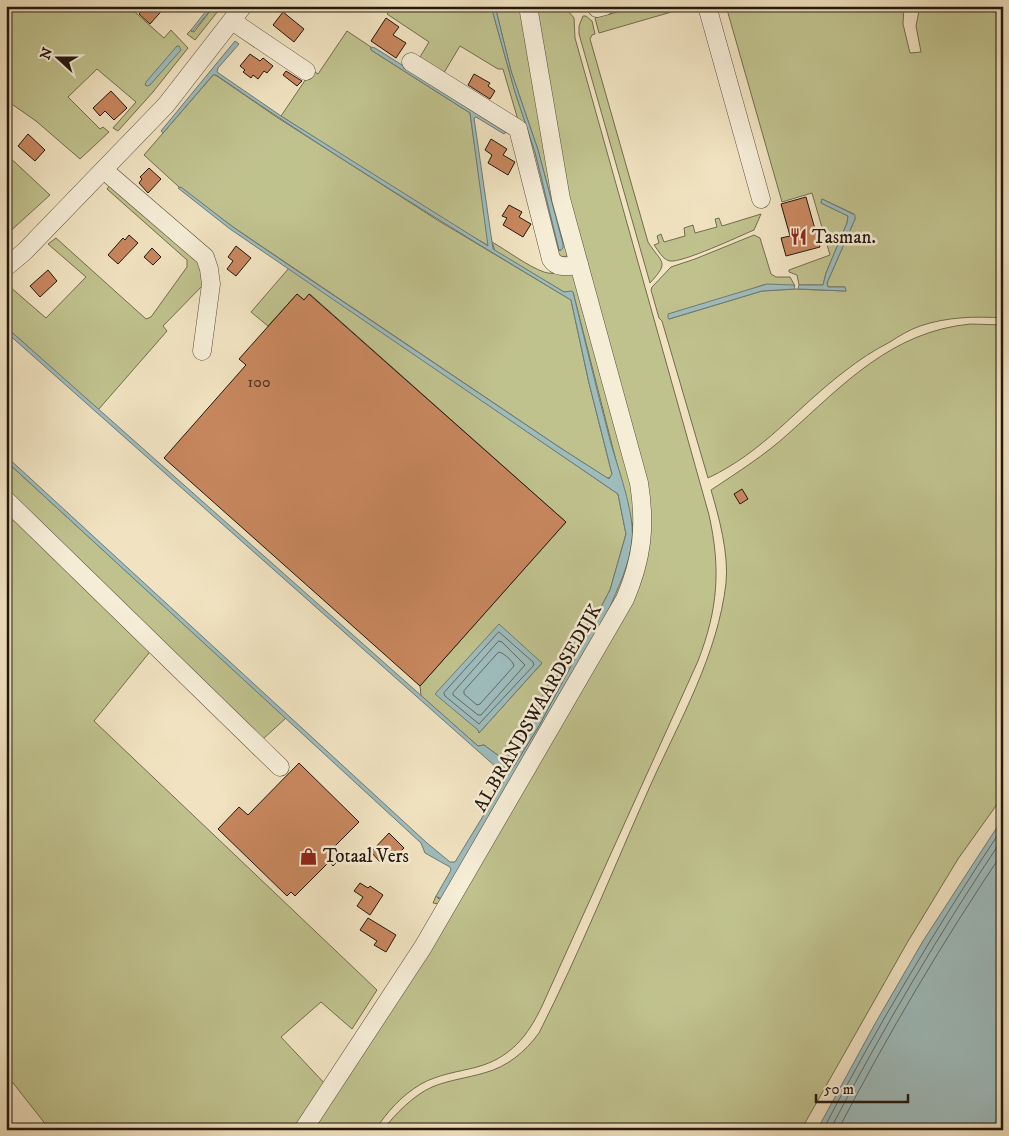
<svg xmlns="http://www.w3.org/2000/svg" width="1009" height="1136" viewBox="0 0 1009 1136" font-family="'IM FELL DW Pica',serif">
  <rect width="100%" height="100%" fill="#f1e3c1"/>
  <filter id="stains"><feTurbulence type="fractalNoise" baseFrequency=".004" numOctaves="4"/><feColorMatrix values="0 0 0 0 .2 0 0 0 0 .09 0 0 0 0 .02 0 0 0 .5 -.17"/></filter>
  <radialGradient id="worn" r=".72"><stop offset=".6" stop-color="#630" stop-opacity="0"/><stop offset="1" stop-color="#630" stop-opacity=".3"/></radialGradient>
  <g fill="#c0c28e" stroke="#726c4e" fill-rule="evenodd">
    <path d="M6 6H128L164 38 171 30 188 48 153 92 118 131 113 128 136 102 97 69 68 97 100 129 103 127 109 132 80 159 36 121 6 100Z"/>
    <path d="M214 6H222L195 40 187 34 191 30V31L194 32Z"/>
    <path d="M393 6H491L515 92 535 152 559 250 560 251 563 244 538 150 511 71 495 6H524L568 255 565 257 558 256 503 69H498L460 46 442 76 417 62 429 42 387 14Z"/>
    <path d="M538 6H564L574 18 575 38 709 515C721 569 718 609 698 661L542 1006C528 1036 510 1058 477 1067 458 1072 439 1074 421 1084 401 1096 388 1111 375 1130H310L427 949 646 542 570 216 534 21Z"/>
    <path d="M643 6H692L599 33 595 18 597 17Z"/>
    <path d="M726 6H904L903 24 910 53 921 52 916 26 920 6H991L990 8 1003 18V318C976 316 946 317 920 326 909 330 899 336 890 342 874 350 859 360 845 371 796 408 765 451 708 478L662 321 659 318 651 290 652 287 671 267 695 259 754 235 760 238 771 274 776 277H790L795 286 763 285 669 319 762 291 795 289 846 291 845 287H828L827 283 855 219 854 214 822 199 821 203 848 216 847 223 826 273 823 285H799L797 275 789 272V270L830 255 812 193 782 202Z"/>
    <path d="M583 16H586L592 21 595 34 592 35 590 39 648 242C662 264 670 261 650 283L579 34V26Z"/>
    <path d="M347 31 371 47V50L470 113 489 246 444 220 281 116 312 70 318 74Z"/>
    <path d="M214 74 278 118 439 221 571 300 589 383 612 474 611 477 607 478 559 447 233 227 179 187 144 155Z"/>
    <path d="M6 154 50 195 6 235Z"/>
    <path d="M111 184 199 256 205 283 163 326 167 331 98 410 6 327V288L9 286 46 318 86 277 48 244 56 238 146 319 151 317 187 267V260L107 189Z"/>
    <path d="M761 214 754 230C740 236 682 263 670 261 663 260 658 250 654 245L659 243 657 236 661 234 664 242 685 236 684 228 693 225 695 233 717 227 715 219 719 218 722 226Z"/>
    <path d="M492 242C508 251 527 266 544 272 554 276 567 269 575 276L634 483 637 514 627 578 440 904 433 903 436 896 439 899 608 611 627 563 633 527 573 292H564L495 251Z"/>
    <path d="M289 268 618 494 626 534 610 590 602 605 568 650 507 759H503L484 745 478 746 421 696 420 686 566 522 310 294 304 300 297 294 268 326 251 312ZM542 663 479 733 478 730Z"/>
    <path d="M970 324 1003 325V796L958 859 907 943 801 1130H383C395 1114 414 1095 432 1087 449 1080 467 1078 484 1073 507 1067 525 1052 539 1033 580 952 614 867 651 784 680 720 718 654 726 583 729 554 719 517 711 490 738 472 765 455 788 434 844 384 891 332 970 324Z"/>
    <path d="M6 461 286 718 263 739 6 494Z"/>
    <path d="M6 505 153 648 94 721 377 990 352 1029 321 1002 281 1037 327 1086 297 1130H50L6 1074Z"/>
  </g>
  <g fill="#9ebcbc" stroke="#6d7a76">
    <path d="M210 6H214L192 32 191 30Z"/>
    <path d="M491 6H495L511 71 538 150 563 244V248L561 250H559L535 152 515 92Z"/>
    <path d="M235 41 239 44 218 68 217 72 284 118 488 246 470 113 371 50V47L375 48 507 131 504 134 476 117 474 118 493 249 564 292 571 291 573 292C585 341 597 391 610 440 617 466 635 513 632 539 630 564 618 588 608 611L441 899 436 896 451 870 450 867 425 853 421 843 6 461V456L427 843 450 862H455L505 780V775L6 332V327L478 746 484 745 503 759H507L568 650 602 605 610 590 626 534 618 494 230 229 178 188 181 187 233 227 290 266 559 447 609 479 612 474 589 383 571 300C451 228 332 155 216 75H213L163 133 161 131Z"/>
    <path d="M177 46H179L181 50 150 85 147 86 145 85 146 82Z"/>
    <path d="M822 199 855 215V219L827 283 828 287H845L846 291 798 289 799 285H823L826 273 847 223 848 216 821 203Z"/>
    <path d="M767 284 794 285 795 289 762 291 669 319 668 318V314Z"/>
    <path d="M499 624 542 663 479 733 478 730 435 694Z"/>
    <path d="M1003 818V1130H817L876 1022 923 941Z"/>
  </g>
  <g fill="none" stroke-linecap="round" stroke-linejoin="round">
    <g stroke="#606a64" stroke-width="1">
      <path d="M499 632 533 662 534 665 479 724 445 696 444 693Z"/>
      <path d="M499 641 502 642 525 665 481 715H478L453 695V693Z"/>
      <path d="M576 648H579V651L539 726 511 771 508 772 504 768V765L511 761 562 668Z"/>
      <path d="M499 652C504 653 513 661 514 666L480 704 477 705 464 694V691Z"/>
      <path d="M823 1130C877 1026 938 925 1003 827"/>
      <path d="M830 1130C882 1030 940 932 1003 838"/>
      <path d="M838 1130C888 1034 943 941 1003 852"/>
    </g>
  </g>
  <g fill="#c8875f" stroke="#23170d">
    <path d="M146 6H166L150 24 139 14Z"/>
    <path d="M283 12 304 29 294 42 273 25Z"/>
    <path d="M386 18 399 27 393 35 406 43 396 58 371 41Z"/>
    <path d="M250 54 260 61 263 58 273 66 267 73 264 71 258 79 253 75 251 78 243 72 245 70 240 66Z"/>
    <path d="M286 71 302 81 297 86 283 75Z"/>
    <path d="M474 74 490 83 488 86 495 91 490 99 468 85Z"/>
    <path d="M111 91 127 108 114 120 105 111 100 116 93 108Z"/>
    <path d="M28 134 45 150 35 161 18 146Z"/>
    <path d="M491 139 507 149 503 155 515 162 508 175 488 163 492 155 485 150Z"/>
    <path d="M149 168 161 179 148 193 139 183 142 179 140 177Z"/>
    <path d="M806 197 820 247 786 256 781 238 790 236 781 204Z"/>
    <path d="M509 205 522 212 519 217 531 224 523 237 503 225 507 218 502 216Z"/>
    <path d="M129 235 138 243 118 264 108 255 123 238 125 240Z"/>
    <path d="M236 246 251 258 236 276 227 269 233 261 228 257Z"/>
    <path d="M152 248 161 257 153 265 144 257Z"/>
    <path d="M48 270 57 281 40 297 30 286Z"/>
    <path d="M297 294 304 300 309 294 566 522 420 686 164 458 246 365 239 359Z"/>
    <path d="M742 489 748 499 740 504 734 494Z"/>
    <path d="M299 763 359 822 334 847 343 856 333 866 329 862 295 896 291 892 287 896 218 829 239 807 248 815Z"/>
    <path d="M389 833 404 848 394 858 388 853 380 862 371 852Z"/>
    <path d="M360 883 368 888 370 886 383 895 370 915 357 906 363 897 354 891Z"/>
    <path d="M368 918 396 935 386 952 374 945 377 941 360 930Z"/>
  </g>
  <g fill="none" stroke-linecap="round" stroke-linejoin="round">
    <defs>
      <g id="minor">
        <path d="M707 6 761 199"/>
        <path d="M597 8 605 6"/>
        <path d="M232 21 306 71"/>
        <path d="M411 62 518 129 551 259C557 269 568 266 579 265"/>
        <path d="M104 170 205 257 209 269 211 284 202 351"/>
        <path d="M6 267 24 252 166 105 243 6"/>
        <path d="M6 500 280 767"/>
        <path d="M303 1130 423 947 625 599C642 559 646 527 639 483L561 199 528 6"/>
      </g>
    </defs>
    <use href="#minor" stroke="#564a3a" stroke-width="19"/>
    <use href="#minor" stroke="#f6edd7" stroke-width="18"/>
  </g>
  <defs>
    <symbol id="restaurant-bare" viewBox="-9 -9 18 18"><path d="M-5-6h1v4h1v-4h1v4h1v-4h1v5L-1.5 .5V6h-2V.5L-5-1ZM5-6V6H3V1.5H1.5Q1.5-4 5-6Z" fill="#8f2418" stroke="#f6edd7" stroke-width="2.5" paint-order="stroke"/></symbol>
    <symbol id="shop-bare" viewBox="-9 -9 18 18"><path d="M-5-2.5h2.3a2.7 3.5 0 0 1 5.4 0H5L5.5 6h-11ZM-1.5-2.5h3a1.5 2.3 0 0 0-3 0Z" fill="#8f2418" stroke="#f6edd7" stroke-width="2.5" paint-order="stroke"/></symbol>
  </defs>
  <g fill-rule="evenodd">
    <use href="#restaurant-bare" x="786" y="224" width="25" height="25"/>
    <use href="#shop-bare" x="296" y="844" width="25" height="25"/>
  </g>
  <g text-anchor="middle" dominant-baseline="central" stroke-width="5" stroke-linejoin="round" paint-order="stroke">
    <g font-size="16" fill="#4c3322">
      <text x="259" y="382">100</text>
    </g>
    <g font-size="19" fill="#23170d" stroke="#f6edd7" text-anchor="start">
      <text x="812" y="237">Tasman.</text>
      <text x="323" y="856">Totaal Vers</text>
    </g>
    <g font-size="19" fill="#23170d" stroke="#f6edd7">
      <text transform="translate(538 708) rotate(-60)">ALBRANDSWAARDSEDIJK</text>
    </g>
  </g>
  <rect width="1009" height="1136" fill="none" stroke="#f1e3c1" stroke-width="25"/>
  <rect x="8" y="8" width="994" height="1121" fill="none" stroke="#23170d" stroke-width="2.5"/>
  <rect x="12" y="12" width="984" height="1111" fill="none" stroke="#23170d"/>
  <g transform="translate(58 58) rotate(291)" stroke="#f6edd7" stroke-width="4" paint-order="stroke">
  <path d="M0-4L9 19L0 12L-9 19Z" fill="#23170d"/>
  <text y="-8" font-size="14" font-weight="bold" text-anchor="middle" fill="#23170d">N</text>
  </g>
  <path d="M816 1094v8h92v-8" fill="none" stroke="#23170d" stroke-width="2.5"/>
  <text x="824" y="1094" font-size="15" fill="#23170d" stroke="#f6edd7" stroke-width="4" paint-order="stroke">50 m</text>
  <rect width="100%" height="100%" filter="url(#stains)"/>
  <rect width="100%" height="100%" fill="url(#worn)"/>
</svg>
